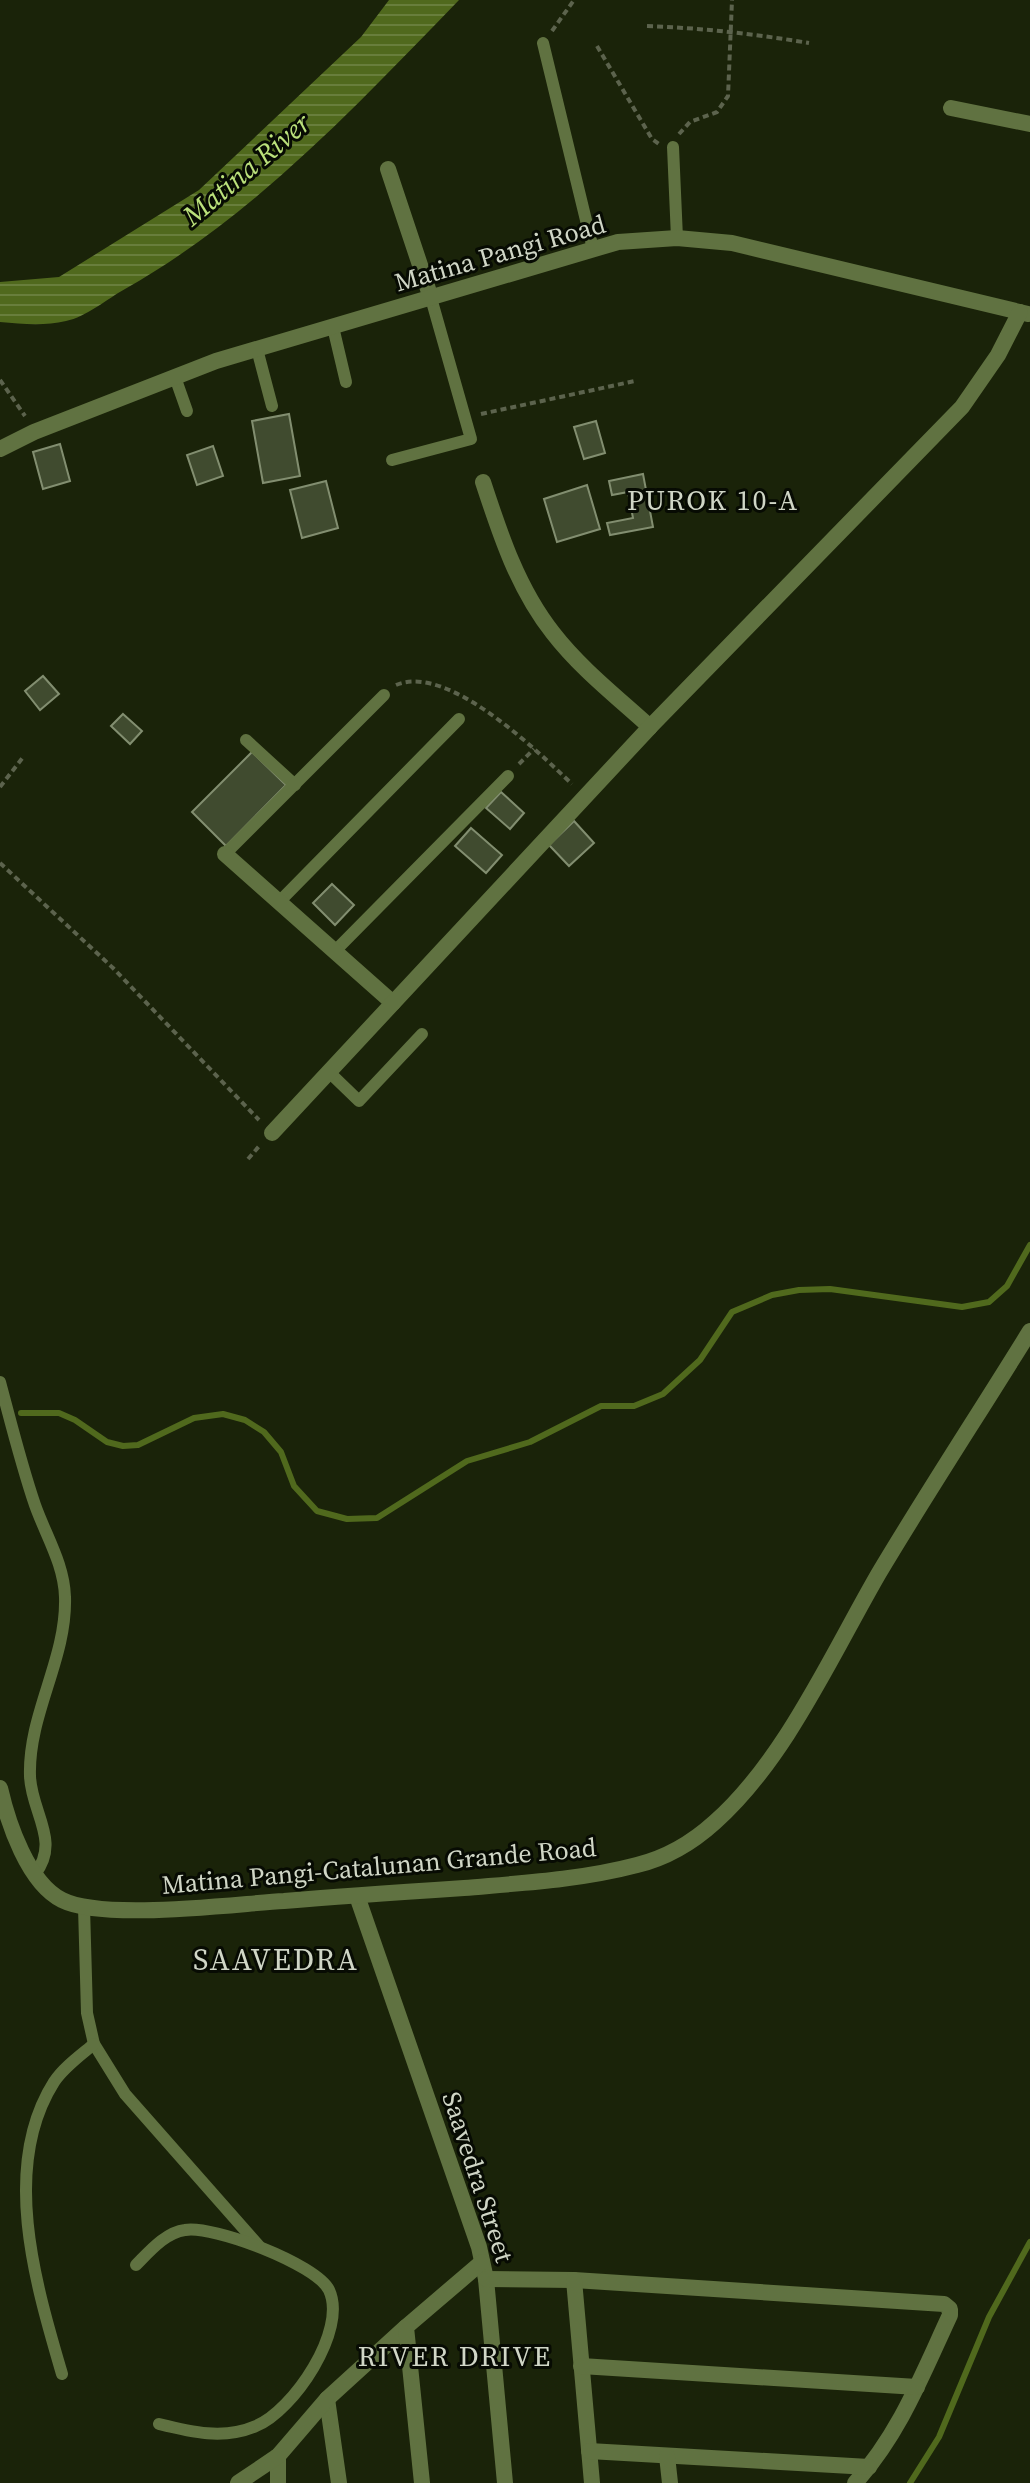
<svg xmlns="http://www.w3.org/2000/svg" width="1030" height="2483" viewBox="0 0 1030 2483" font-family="'Source Serif 4',serif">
  <defs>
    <pattern id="water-rules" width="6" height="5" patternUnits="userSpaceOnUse" patternTransform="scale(2)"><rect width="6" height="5" fill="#50691d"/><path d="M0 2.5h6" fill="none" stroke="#687e3c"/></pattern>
  </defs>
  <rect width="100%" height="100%" fill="#1a2309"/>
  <path fill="url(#water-rules)" d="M389 0H459C356 106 254 216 125 289 107 299 86 317 66 321 44 326 23 324 0 322V282L59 277 199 190 361 37Z"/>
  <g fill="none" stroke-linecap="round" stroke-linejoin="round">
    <g stroke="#50691d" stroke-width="6">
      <path d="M21 1413H59L75 1420 107 1442 123 1446 138 1445 194 1418 223 1414 245 1420 264 1432 281 1452 294 1486 317 1511 347 1519 377 1518 467 1461 530 1442 601 1406H634L663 1394 700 1360 732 1312 772 1295 799 1290 830 1289 962 1307 989 1302 1007 1286 1030 1245"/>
      <path d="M910 2483 939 2437 989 2317 1030 2242"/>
    </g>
  </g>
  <g fill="#404b2f" stroke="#828e70" stroke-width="2">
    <path d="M289 414 300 476 263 483 252 421Z"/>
    <path d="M596 421 605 453 584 459 574 427Z"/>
    <path d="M60 444 70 481 43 489 33 452Z"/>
    <path d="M213 446 223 476 197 485 187 455Z"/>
    <path d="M643 474 653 527 610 535 607 523 633 518 628 492 612 495 609 481Z"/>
    <path d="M326 481 338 528 302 538 290 490Z"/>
    <path d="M587 485 600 529 557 542 544 499Z"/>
    <path d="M43 676 59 694 40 710 25 691Z"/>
    <path d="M123 714 142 731 130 744 111 726Z"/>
    <path d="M252 752 286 785 226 846 192 812Z"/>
    <path d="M501 792 524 813 510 829 486 808Z"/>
    <path d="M574 821 594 843 569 866 549 845Z"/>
    <path d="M471 828 502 855 486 873 455 846Z"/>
    <path d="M332 884 354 905 335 925 313 903Z"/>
  </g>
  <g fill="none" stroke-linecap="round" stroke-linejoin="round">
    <g stroke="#5c634d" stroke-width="4" stroke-dasharray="6 4" stroke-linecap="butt">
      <path d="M647 26C702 28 755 34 809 43"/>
      <path d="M552 31 574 0"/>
      <path d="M597 46 652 139 659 144"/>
      <path d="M679 134 690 122 717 112 728 96 732 0"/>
      <path d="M0 380 25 416"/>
      <path d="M481 414 635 381"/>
      <path d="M396 685C448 663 537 751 572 784"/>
      <path d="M519 764 534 749"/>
      <path d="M0 787 24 756"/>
      <path d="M0 863 113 968 259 1120"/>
      <path d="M248 1159 261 1144"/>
    </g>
    <g stroke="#607241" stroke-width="12">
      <path d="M543 43 593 249"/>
      <path d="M673 147 677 238"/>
      <path d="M333 327 346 382"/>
      <path d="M257 349 272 406"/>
      <path d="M175 377 187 411"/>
      <path d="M392 460 471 439 431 298"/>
      <path d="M246 740 295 785"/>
      <path d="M225 854 384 695"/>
      <path d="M279 902 459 719"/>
      <path d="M335 951 508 776"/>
      <path d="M329 1072 359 1101 422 1034"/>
      <path d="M0 1382C11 1423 21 1464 35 1505 46 1536 64 1564 65 1597 67 1659 28 1714 30 1776 31 1812 61 1841 35 1874"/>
      <path d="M84 1907 87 2013 94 2044 125 2094 259 2246"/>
      <path d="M136 2265C149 2252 166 2232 185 2230 213 2225 316 2264 329 2290 348 2330 293 2411 256 2426 224 2440 191 2432 159 2424"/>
      <path d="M62 2374C36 2285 0 2167 54 2082 64 2067 81 2055 94 2044"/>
    </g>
    <g stroke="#607241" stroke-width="16">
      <path d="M951 108 1030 124"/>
      <path d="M388 169 431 298"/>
      <path d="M0 449 34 432 216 361 618 242 677 238 732 243 1028 314"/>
      <path d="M483 482C500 534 518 589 553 633 580 668 617 697 650 727"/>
      <path d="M225 854 393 1003"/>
      <path d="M272 1133 650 727 962 407 998 355 1020 312"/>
      <path d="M357 1896 479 2247 486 2279 505 2483"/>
      <path d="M486 2279 574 2280 944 2304 950 2309V2315C922 2375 900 2433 855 2483"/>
      <path d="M574 2280 592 2483"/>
      <path d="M581 2366 917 2387"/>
      <path d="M327 2399 339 2483"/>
      <path d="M589 2451 869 2467"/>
      <path d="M278 2456V2483"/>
      <path d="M667 2456 670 2483"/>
      <path d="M238 2483 278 2456 327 2399 406 2327"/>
      <path d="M422 2483 406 2327 482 2262"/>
    </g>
    <path stroke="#607241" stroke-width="16" d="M0 1788C8 1823 28 1883 62 1900 104 1921 233 1904 284 1901 344 1896 404 1892 464 1888 522 1883 580 1880 637 1865 666 1858 693 1842 715 1822 785 1760 832 1654 879 1573 928 1491 980 1412 1030 1331"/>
  </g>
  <g text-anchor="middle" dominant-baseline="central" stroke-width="6" stroke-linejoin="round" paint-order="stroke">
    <g font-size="26" fill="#d0d6c6" stroke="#070b03">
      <text transform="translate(500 253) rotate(-16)">Matina Pangi Road</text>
      <text transform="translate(379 1866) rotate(-5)">Matina Pangi-Catalunan Grande Road</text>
      <text transform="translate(478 2177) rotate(72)">Saavedra Street</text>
    </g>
    <g font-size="28" font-style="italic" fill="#bbe17b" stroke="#070b03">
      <text transform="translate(246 169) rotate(-40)">Matina River</text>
    </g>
    <g font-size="28" letter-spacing="2" fill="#d0d6c6" stroke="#070b03">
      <text x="713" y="500">PUROK 10-A</text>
      <text x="455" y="2356">RIVER DRIVE</text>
    </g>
    <g font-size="30" letter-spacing="2" fill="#d0d6c6" stroke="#070b03">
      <text x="276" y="1959">SAAVEDRA</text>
    </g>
  </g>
</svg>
